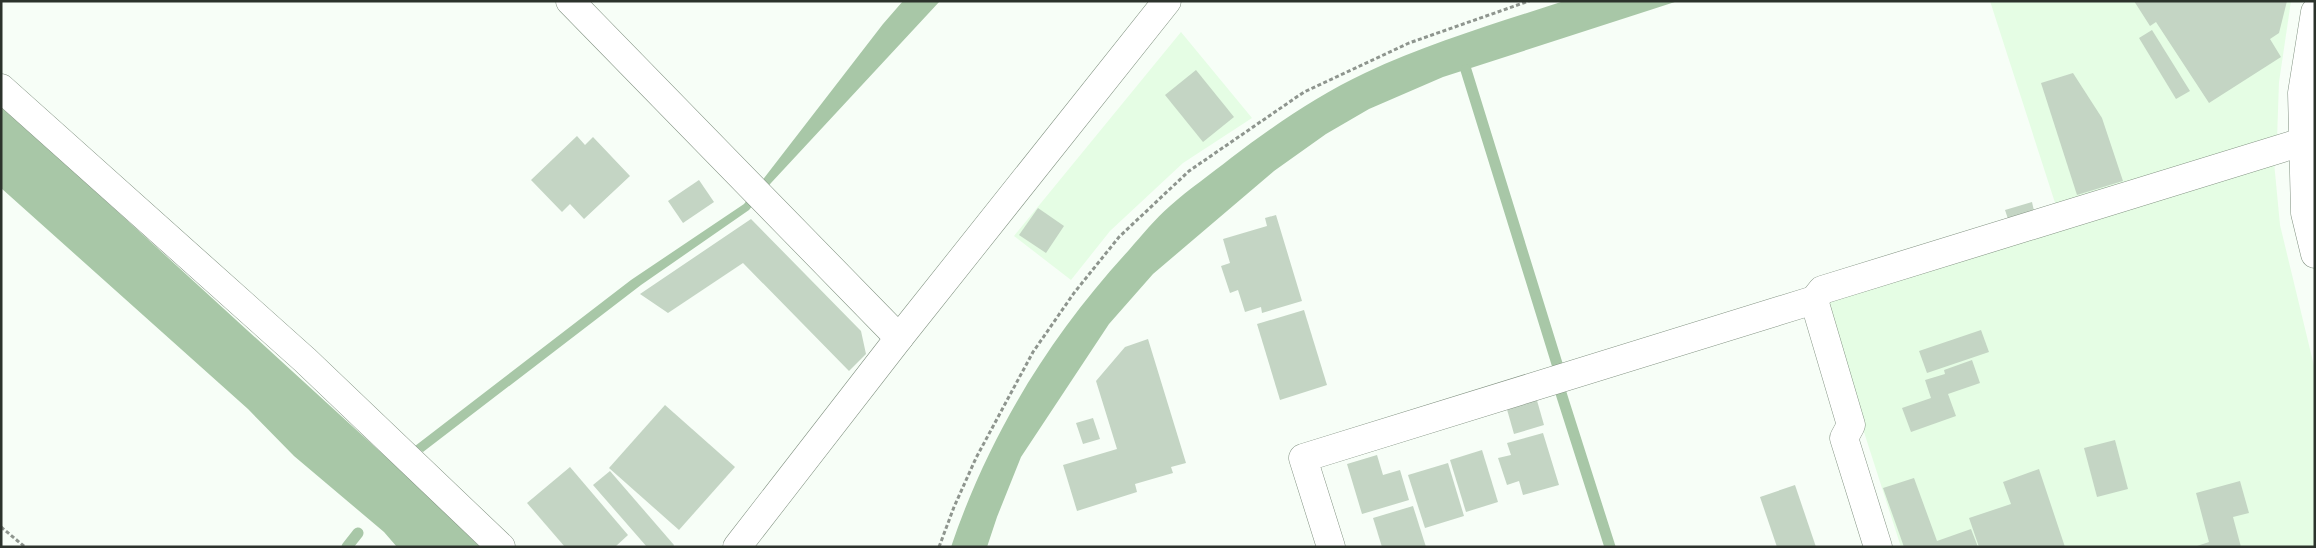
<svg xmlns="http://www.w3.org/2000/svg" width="2316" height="548" viewBox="0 0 2316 548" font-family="Quicksand,sans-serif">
  <rect width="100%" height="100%" fill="#f7fef7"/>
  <g fill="#e5fde4">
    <path d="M1990 1H2291L2279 82 2277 139 2057 209Z"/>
    <path d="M1181 32 1252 118 1183 163 1110 231 1071 280 1014 236Z"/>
    <path d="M2274 162 2280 225 2315 370V547H1901L1824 308 1829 301Z"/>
  </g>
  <g fill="#a8c7a7">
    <path d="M903 1H940L771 183 749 210 641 285 423 452 415 446 631 280 744 204 883 24Z"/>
    <path d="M1564 1H1678L1443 77 1369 109 1326 134 1274 171 1153 274 1109 324 1021 457 997 517 987 547H951C989 435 1049 337 1129 250 1142 235 1155 219 1170 206 1189 189 1211 174 1231 158 1273 126 1318 95 1365 73 1429 43 1497 23 1564 1Z"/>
    <path d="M1 105 421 489 480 547H397L384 532 294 456 248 409 1 188Z"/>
  </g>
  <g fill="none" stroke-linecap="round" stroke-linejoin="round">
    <g stroke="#a8c7a7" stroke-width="11">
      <path d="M1466 70 1558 367"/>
      <path d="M1560 390 1610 547"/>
      <path d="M347 547 358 533"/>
    </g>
  </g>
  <g fill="#c4d5c4">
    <path d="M2134 1H2287L2279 33 2270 39 2281 57 2209 103 2156 22 2150 26Z"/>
    <path d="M2152 30 2190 91 2176 99 2139 38Z"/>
    <path d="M1196 70 1234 117 1203 142 1165 95Z"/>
    <path d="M2073 73 2102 118 2123 181 2077 195 2041 83Z"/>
    <path d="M577 136 585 145 593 137 630 176 584 219 570 204 562 212 531 180Z"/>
    <path d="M699 180 714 202 683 223 668 201Z"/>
    <path d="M2032 202 2034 211 2008 219 2005 210Z"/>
    <path d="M1038 208 1064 226 1046 253 1019 235Z"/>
    <path d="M1276 215 1302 301 1262 313 1261 307 1245 312 1238 290 1230 293 1221 266 1230 263 1223 239 1267 226 1265 218Z"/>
    <path d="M751 219 861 331 866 354 849 371 743 263 668 313 640 294Z"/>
    <path d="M1304 310 1327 385 1280 400 1257 324Z"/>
    <path d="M1981 330 1989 352 1927 373 1919 351Z"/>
    <path d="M1148 339 1186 463 1171 467 1173 473 1135 484 1137 492 1077 511 1063 465 1117 449 1096 381 1125 347Z"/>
    <path d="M1972 360 1980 383 1948 394 1956 416 1911 432 1902 408 1931 398 1925 380 1945 374 1944 370Z"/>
    <path d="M1536 397 1544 425 1514 434 1506 406Z"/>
    <path d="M665 405 735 467 679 530 609 468Z"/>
    <path d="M1093 418 1100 439 1083 444 1076 423Z"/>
    <path d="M1543 433 1559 485 1523 495 1519 481 1507 485 1498 458 1511 455 1507 443Z"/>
    <path d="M2115 440 2128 489 2097 497 2084 448Z"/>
    <path d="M1482 450 1498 502 1466 512 1450 460Z"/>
    <path d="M1377 455 1383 475 1400 470 1409 500 1362 514 1347 464Z"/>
    <path d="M1448 463 1464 516 1425 528 1408 475Z"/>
    <path d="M570 467 628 535 615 547H565L527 503Z"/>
    <path d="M2039 469 2065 547H1979L1969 518 2011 504 2003 482Z"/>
    <path d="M610 471 674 545 673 547H647L593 485Z"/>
    <path d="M1914 478 1937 541 1971 529 1978 547H1904L1883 488Z"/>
    <path d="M2240 481 2249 513 2233 517 2241 547H2194L2209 542 2196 493Z"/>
    <path d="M1795 485 1816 547H1777L1760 497Z"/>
    <path d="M1413 506 1426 547H1382L1373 518Z"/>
  </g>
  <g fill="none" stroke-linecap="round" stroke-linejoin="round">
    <defs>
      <g id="street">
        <path d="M570 1 899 338"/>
        <path d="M1 88 305 360 501 547"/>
        <path d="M1814 300 1851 425 1844 438 1878 547"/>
        <path d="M1331 547 1303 458 1814 300 1822 290 2302 142"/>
      </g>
      <g id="secondary">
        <path d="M2315 12 2302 93 2305 213 2315 254"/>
        <path d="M737 547 899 338 1167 1"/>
      </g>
    </defs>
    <use href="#street" stroke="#819181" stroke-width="29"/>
    <use href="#secondary" stroke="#819181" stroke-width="29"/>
    <g stroke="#8e958e" stroke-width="3" stroke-dasharray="4 2.5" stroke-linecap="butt">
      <path d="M1 527 25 547"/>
      <path d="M939 547 954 507 976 458 1033 352 1074 293 1119 237 1189 171 1304 92 1409 43 1529 1"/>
    </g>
    <use href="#street" stroke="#fff" stroke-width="28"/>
    <use href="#secondary" stroke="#fff" stroke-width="28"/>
  </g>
  <rect width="2316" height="548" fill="none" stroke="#2c332c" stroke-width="5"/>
</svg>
